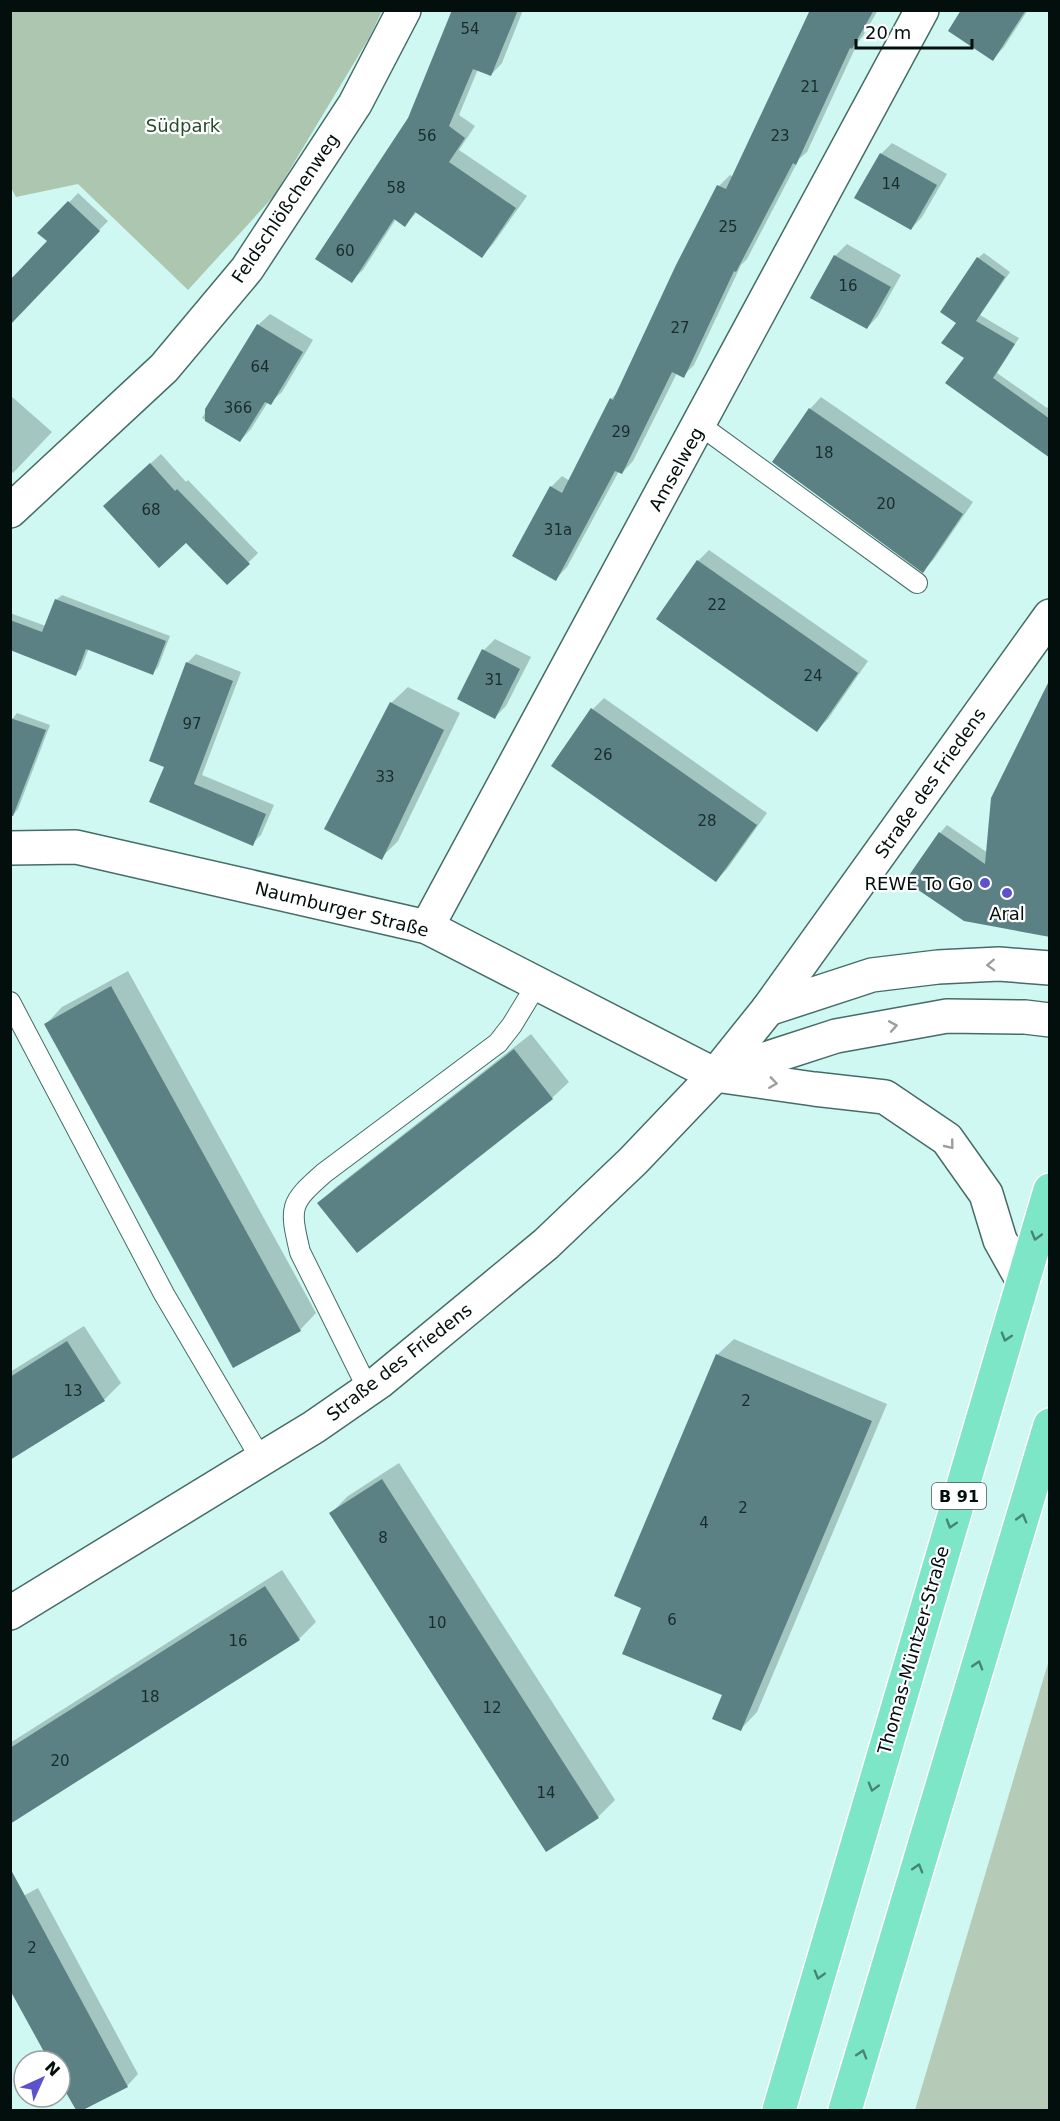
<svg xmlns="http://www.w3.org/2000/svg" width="1060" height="2121" viewBox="0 0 1060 2121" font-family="'DejaVu Sans',sans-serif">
  <rect width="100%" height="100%" fill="#cef8f1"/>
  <path fill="#b6cbb7" d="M1049 1660V2110H915Z"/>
  <path fill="#adc6af" d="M11 10H382V11L369 38 274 196 188 290 78 184 16 197 10 186Z"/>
  <g fill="#0003">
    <path d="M454 10H523L502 63 491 75 478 69 459 115 475 126 459 150 527 196 493 244 482 256 418 211 405 225 396 219 363 270 351 281 409 118Z"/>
    <path d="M810 10H878L863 36 858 42 807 152 799 159 747 259 741 265 694 365 683 376 677 373 633 461 622 473 619 471 567 567 556 579 551 487 562 476 570 481 611 399 618 392 719 186 730 175 734 177Z"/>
    <path d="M963 10H1028L1004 47 993 59Z"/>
    <path d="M892 143 947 174 922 217 911 229 881 154Z"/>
    <path d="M78 193 108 221 10 323 49 241 40 233Z"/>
    <path d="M847 244 901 275 878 316 867 328 835 256Z"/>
    <path d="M984 253 1010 272 980 315 1019 338 997 373 1047 408 1050 404V456L966 357 958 322 978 258Z"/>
    <path d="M270 314 313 340 282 392 270 403 268 402 251 429 240 441 202 418 258 325Z"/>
    <path d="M10 395 52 432 13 473 10 471Z"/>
    <path d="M821 397 973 502 934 559 923 571 810 409Z"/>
    <path d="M161 454 186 482 188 480 258 553 228 583 186 541 115 496Z"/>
    <path d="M709 550 868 661 828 719 817 730 698 561Z"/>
    <path d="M62 595 170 636 158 667 153 673 89 648 81 669 75 674 10 649V613L46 626 56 600Z"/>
    <path d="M495 639 531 657 506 706 495 717 484 650Z"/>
    <path d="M196 654 241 672 202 775 274 805 261 835 252 844 166 766 187 663Z"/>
    <path d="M408 687 460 713 398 841 381 858 391 703Z"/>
    <path d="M604 698 767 813 727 869 716 880 593 709Z"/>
    <path d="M17 713 50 725 18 809 13 815 10 722Z"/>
    <path d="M947 825 988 853 1050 931 940 833Z"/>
    <path d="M128 971 316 1313 300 1330 46 1024 62 1007Z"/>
    <path d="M531 1034 569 1082 552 1098 319 1203 336 1187Z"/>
    <path d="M84 1326 121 1383 104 1400 10 1459V1372Z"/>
    <path d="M734 1339 887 1404 757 1712 741 1729 724 1695 643 1607 717 1355Z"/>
    <path d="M399 1463 615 1800 598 1817 547 1850 331 1513 348 1496Z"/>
    <path d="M282 1570 316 1622 299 1639 10 1822V1743Z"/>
    <path d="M38 1888 138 2074 127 2086 80 2110H77L60 2078V2061H51L10 1903Z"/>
  </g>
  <g fill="#5c8185">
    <path d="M452 10H518L491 76 473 69 449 126 465 138 449 162 516 208 482 258 415 212 405 227 394 219 352 283 315 259 408 118Z"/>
    <path d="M810 10H874L852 49 850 48 796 165 793 163 736 272 734 271 684 378 672 372 622 474 615 471 556 581 512 556 550 486 562 493 610 398 613 400 676 265 717 185 726 189Z"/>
    <path d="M961 10H1026L993 61 948 31Z"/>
    <path d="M880 153 937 185 911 230 854 198Z"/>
    <path d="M68 201 100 231 10 325V280L47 241 37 233Z"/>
    <path d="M834 255 891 287 867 329 810 298Z"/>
    <path d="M977 257 1005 277 976 321 1015 344 993 378 1050 419V458L945 383 964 358 941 343 956 323 940 312Z"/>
    <path d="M257 324 303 352 271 405 265 402 240 442 205 421V409Z"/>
    <path d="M809 408 963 514 923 573 772 462Z"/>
    <path d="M150 463 175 491 177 489 250 564 227 585 186 543 159 568 103 506Z"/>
    <path d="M697 560 858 673 817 732 656 619Z"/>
    <path d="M55 599 166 641 153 675 86 649 76 676 10 650V620L42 632Z"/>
    <path d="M482 649 520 669 495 719 457 699Z"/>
    <path d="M186 662 233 681 194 784 266 814 253 846 149 802 164 767 149 761Z"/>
    <path d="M1050 679V937L964 921 905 881 939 832 985 864 991 798Z"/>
    <path d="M390 702 444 730 382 860 324 829Z"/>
    <path d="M591 708 757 825 716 882 551 766Z"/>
    <path d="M10 718 46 730 13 816H10Z"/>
    <path d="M111 986 301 1331 233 1368 44 1024Z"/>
    <path d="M514 1049 553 1099 357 1253 317 1203Z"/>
    <path d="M67 1341 105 1401 10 1460V1377Z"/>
    <path d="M716 1354 872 1421 741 1731 712 1719 722 1695 622 1654 641 1608 614 1596Z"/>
    <path d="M382 1479 599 1818 546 1852 329 1513Z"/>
    <path d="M265 1586 300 1640 10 1824V1748Z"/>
    <path d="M10 1868 128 2087 83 2110H76L60 2082V2061H49L10 1990Z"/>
  </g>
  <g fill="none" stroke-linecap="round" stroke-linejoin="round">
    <defs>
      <g id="service">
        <path d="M700 425 917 583"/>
        <path d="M10 1002 164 1294 261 1459"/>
        <path d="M368 1389 300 1252C289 1206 290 1203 324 1173L498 1043 512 1025 537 984"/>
      </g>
      <g id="minor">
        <path d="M10 511 164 368 247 269 355 104 404 10"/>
        <path d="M10 848 76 847 427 927 715 1075"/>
        <path d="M427 927 922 10"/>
      </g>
      <g id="tertiary">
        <path d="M768 1009 872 975 938 967 999 964 1050 968"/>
        <path d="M722 1073 836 1036 947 1016 1025 1017 1050 1020"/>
        <path d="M715 1075 814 1089 885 1097 947 1139 986 1194 1000 1240 1023 1281"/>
        <path d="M10 1613 314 1427 379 1382 546 1244 633 1161 715 1075 768 1009 1050 616"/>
      </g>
      <g id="primary">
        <path d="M779 2110 1050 1190"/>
        <path d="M845 2110 1050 1425"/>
      </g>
    </defs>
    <use href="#service" stroke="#466c67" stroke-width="22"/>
    <use href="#minor" stroke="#466c67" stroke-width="36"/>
    <use href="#tertiary" stroke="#466c67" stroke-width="36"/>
    <use href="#primary" stroke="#fff" stroke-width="36"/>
    <use href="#service" stroke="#fff" stroke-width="20"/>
    <use href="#minor" stroke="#fff" stroke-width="33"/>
    <use href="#tertiary" stroke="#fff" stroke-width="33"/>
    <use href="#primary" stroke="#7ce6c6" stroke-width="33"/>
  </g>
  <defs><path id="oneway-chevron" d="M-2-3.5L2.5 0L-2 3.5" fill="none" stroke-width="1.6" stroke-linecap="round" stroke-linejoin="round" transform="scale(1.5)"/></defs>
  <g stroke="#9a9f9e">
    <use href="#oneway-chevron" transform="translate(991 965) rotate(178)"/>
    <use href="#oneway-chevron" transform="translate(893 1026) rotate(-10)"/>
    <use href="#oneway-chevron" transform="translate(773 1083) rotate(8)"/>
    <use href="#oneway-chevron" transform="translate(950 1145) rotate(51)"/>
  </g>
  <g stroke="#458573">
    <use href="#oneway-chevron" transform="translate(1036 1236) rotate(106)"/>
    <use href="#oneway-chevron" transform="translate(1006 1337) rotate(107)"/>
    <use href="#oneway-chevron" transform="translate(1022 1518) rotate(-74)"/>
    <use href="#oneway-chevron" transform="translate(951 1524) rotate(107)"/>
    <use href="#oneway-chevron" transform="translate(978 1665) rotate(-73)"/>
    <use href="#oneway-chevron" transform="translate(873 1787) rotate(106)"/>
    <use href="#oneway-chevron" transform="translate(918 1868) rotate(-73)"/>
    <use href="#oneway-chevron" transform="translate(819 1975) rotate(106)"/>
    <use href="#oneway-chevron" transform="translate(862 2054) rotate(-73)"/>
  </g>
  <g fill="#5c52cb" stroke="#fff" stroke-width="2">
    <circle cx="985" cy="883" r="6"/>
    <circle cx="1007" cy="893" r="6"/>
  </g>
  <g text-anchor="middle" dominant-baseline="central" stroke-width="4.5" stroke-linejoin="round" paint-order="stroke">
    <g font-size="15" fill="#182c2b">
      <text x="470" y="29">54</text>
      <text x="810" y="87">21</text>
      <text x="427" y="136">56</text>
      <text x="780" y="136">23</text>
      <text x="891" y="184">14</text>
      <text x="396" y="188">58</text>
      <text x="728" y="227">25</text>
      <text x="345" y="251">60</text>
      <text x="848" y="286">16</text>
      <text x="680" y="328">27</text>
      <text x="260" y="367">64</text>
      <text x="238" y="408">366</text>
      <text x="621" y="432">29</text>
      <text x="824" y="453">18</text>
      <text x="886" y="504">20</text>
      <text x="151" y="510">68</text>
      <text x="558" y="530">31a</text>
      <text x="717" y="605">22</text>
      <text x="813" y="676">24</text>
      <text x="494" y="680">31</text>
      <text x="192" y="724">97</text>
      <text x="603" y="755">26</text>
      <text x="385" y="777">33</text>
      <text x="707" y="821">28</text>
      <text x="73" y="1391">13</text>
      <text x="746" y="1401">2</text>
      <text x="743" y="1508">2</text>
      <text x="704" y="1523">4</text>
      <text x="383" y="1538">8</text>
      <text x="672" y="1620">6</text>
      <text x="437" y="1623">10</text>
      <text x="238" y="1641">16</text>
      <text x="150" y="1697">18</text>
      <text x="492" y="1708">12</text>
      <text x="60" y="1761">20</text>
      <text x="546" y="1793">14</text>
      <text x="32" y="1948">2</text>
    </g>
    <rect fill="#fff" stroke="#4e5756" stroke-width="1.5" x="932" y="1483" width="54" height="26" rx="4.5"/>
    <g font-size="16" font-weight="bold" fill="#020f0d">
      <text x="959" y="1496">B 91</text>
    </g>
    <g font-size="18" fill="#264c2b" stroke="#fff">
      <text x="183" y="125">Südpark</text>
    </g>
    <g font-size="18" fill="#020f0d" stroke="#fff">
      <text transform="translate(285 208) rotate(-56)">Feldschlößchenweg</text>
      <text transform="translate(676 469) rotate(-61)">Amselweg</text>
      <text transform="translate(930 783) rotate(-55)">Straße des Friedens</text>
      <text transform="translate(342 909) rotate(14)">Naumburger Straße</text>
      <text transform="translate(399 1362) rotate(-38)">Straße des Friedens</text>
      <text transform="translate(913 1650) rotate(-74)">Thomas-Müntzer-Straße</text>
    </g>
    <g font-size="18" fill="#020f0d" stroke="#fff" text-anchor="end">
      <text x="973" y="883">REWE To Go</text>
      <text x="1007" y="913" text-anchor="middle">Aral</text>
    </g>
  </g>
  <rect width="1060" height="2121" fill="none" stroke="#020f0d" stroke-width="24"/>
  <g transform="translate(42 2079) rotate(45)"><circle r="28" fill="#ffffff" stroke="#9a9f9e" stroke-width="1.5"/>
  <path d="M0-4.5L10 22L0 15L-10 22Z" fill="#5c52cb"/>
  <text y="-9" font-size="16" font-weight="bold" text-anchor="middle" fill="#020f0d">N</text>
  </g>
  <path d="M856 39v9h116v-9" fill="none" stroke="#020f0d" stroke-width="3"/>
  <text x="865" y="39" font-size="18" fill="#020f0d" stroke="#ffffff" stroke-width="4.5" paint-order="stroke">20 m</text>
</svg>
